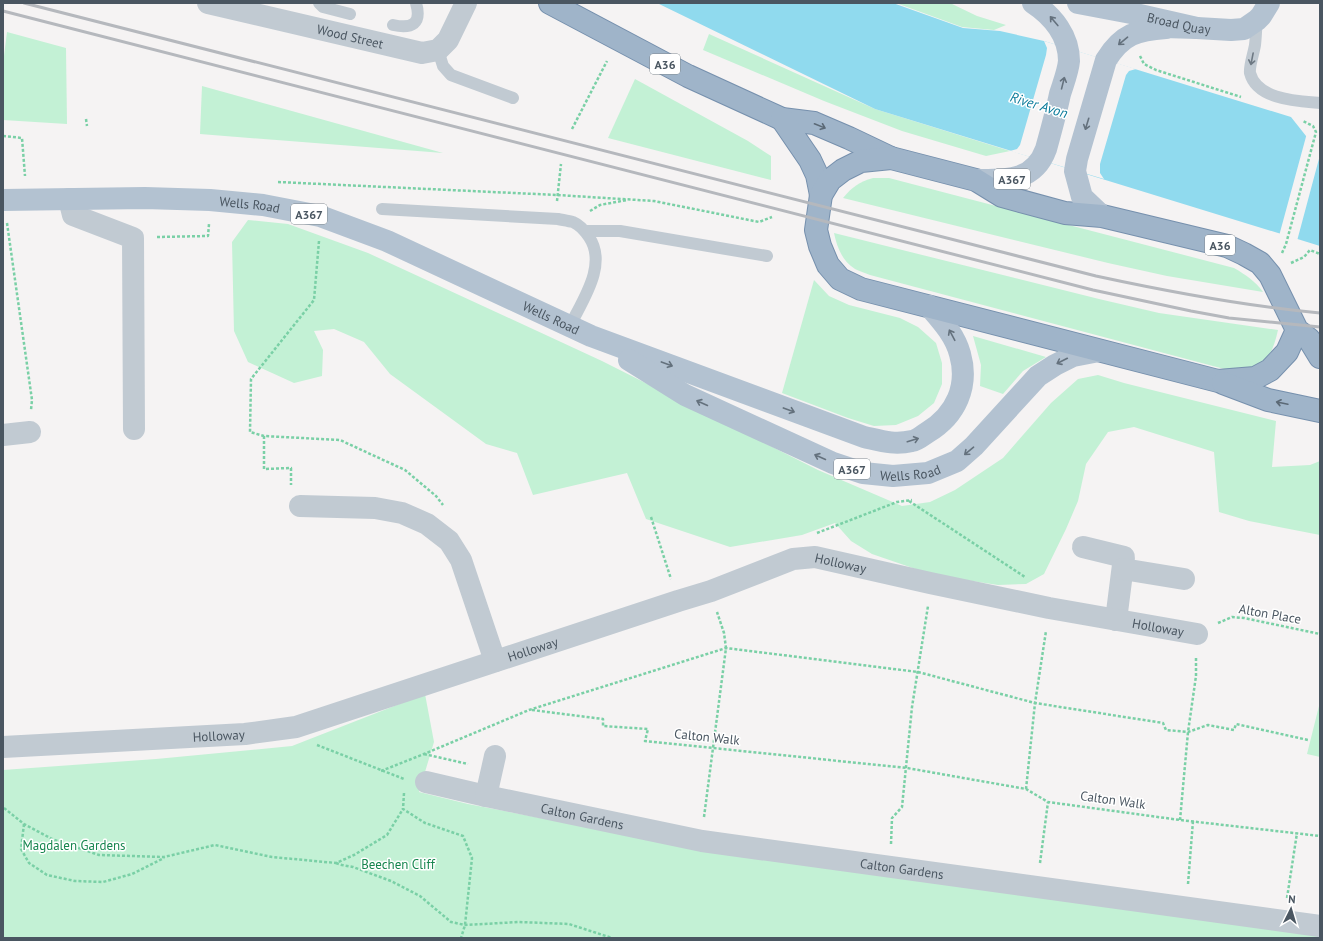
<svg xmlns="http://www.w3.org/2000/svg" width="1323" height="941" viewBox="0 0 1323 941" font-family="'PT Sans',sans-serif">
  <rect width="100%" height="100%" fill="#f5f3f3"/>
  <g fill="#c3f1d5">
    <path d="M896 3H950L977 16 1006 25 994 30 962 27Z"/>
    <path d="M7 32 66 48 67 124 3 120V64Z"/>
    <path d="M709 34 875 109 1010 151 986 156 902 131 824 101 703 50Z"/>
    <path d="M635 79 748 141 771 156V180L608 138Z"/>
    <path d="M202 86 443 153 200 134Z"/>
    <path d="M873 178H889L1234 268C1246 275 1255 281 1263 292L1167 276 1108 263 843 198C852 187 859 182 873 178Z"/>
    <path d="M248 220 288 224 368 253 602 361 818 470 902 506 930 502 955 490 1003 458 1051 403 1078 379 1098 375 1124 383 1276 421 1272 467 1310 465 1320 461V535L1249 521 1219 512 1214 452 1134 427 1108 432 1086 464 1078 501 1066 529 1044 574 1026 584 998 585 933 575 872 554 851 541 835 523 802 535 730 547 646 519 627 473 533 495 517 453 486 444 390 374 364 342 334 329 314 331 323 350 322 376 294 383 248 362 234 331 232 242Z"/>
    <path d="M834 233 1099 299 1159 313 1278 330C1271 362 1261 370 1228 370L870 275C865 273 859 271 855 269 842 261 837 247 834 233Z"/>
    <path d="M814 280 829 296 849 305 900 318 918 327 936 343 942 363V384L934 403 918 416 896 425 874 426 848 418 782 393Z"/>
    <path d="M973 336 1046 357 1023 371 1003 394 980 386 981 365Z"/>
    <path d="M425 694 434 742 419 792 468 804 701 849 1320 931V938H3V770L156 759 292 746Z"/>
    <path d="M1320 702V757L1307 754Z"/>
  </g>
  <path fill="#90daee" d="M657 3H893L963 28 1000 31 1044 41 1291 117 1310 141H1320V246L875 109Z"/>
  <g fill="#f5f3f3">
    <path d="M1044 41 1136 69 1129 71 1126 75 1100 164V173L1104 179 1010 151 1017 149 1020 145 1046 55 1047 48Z"/>
    <path d="M1307 133 1311 139H1320V155L1297 241 1279 236Z"/>
  </g>
  <g fill="none" stroke-linecap="round" stroke-linejoin="round">
    <defs>
      <g id="trunk">
        <path d="M550 3 688 76 782 119 814 123 849 138 891 158"/>
        <path d="M782 119 810 160 817 175 821 195"/>
        <path d="M1297 330 1287 352 1270 370 1255 378 1218 381 861 289 840 279 828 265 820 246 816 230 821 195 830 180 843 170 861 161 891 158 976 180 1002 196 1065 213 1102 216 1227 246 1244 254 1260 263 1270 275 1297 330 1309 339 1320 357"/>
        <path d="M1223 383 1268 400 1320 411"/>
      </g>
    </defs>
    <use href="#trunk" stroke="#7690ad" stroke-width="24"/>
    <g stroke="#7ad0a6" stroke-width="2.5" stroke-dasharray="3 2" stroke-linecap="butt">
      <path d="M1140 56 1144 64 1156 70 1241 97"/>
      <path d="M86 119 87 126"/>
      <path d="M572 129 607 61"/>
      <path d="M3 136 22 138 25 176"/>
      <path d="M278 182 557 195 654 201 759 222 772 217"/>
      <path d="M557 201 561 164"/>
      <path d="M590 211 600 205 627 200"/>
      <path d="M7 223 32 400 31 410"/>
      <path d="M157 237 208 236 209 224"/>
      <path d="M319 241 314 300 251 379 250 432 264 436 340 440 405 470 436 496 443 505"/>
      <path d="M1282 253 1286 244 1316 132 1313 126 1303 121"/>
      <path d="M1291 263 1304 257 1310 250 1320 254"/>
      <path d="M264 436V469L291 468V485"/>
      <path d="M909 501 1025 577"/>
      <path d="M651 517 671 579"/>
      <path d="M817 533 897 502 912 500"/>
      <path d="M1218 623 1232 617 1244 618 1320 634"/>
      <path d="M532 710 603 719V726L648 729 645 741 907 768 1026 789 1048 802 1180 820 1320 836"/>
      <path d="M317 745 404 779"/>
      <path d="M424 754 468 764"/>
      <path d="M381 771 424 754 529 710 726 648 918 672 1035 703 1163 723 1166 730 1188 732 1208 725 1234 730 1236 724 1308 740"/>
      <path d="M1026 789 1035 703 1046 631"/>
      <path d="M404 793 403 809 425 823 463 836 472 858 465 925 461 938"/>
      <path d="M4 808 24 824 52 839 99 855 164 857 215 845 272 857 336 863 354 855 387 835 403 809"/>
      <path d="M704 817 726 648 724 633 717 612"/>
      <path d="M1180 820 1188 732 1196 676V657"/>
      <path d="M24 824 21 849 29 863 47 875 75 881 103 882 132 874 164 858"/>
      <path d="M891 844 892 818 902 807 912 707 928 606"/>
      <path d="M336 863 342 865 353 867 391 881 420 896 451 922 465 925 519 922 569 924 612 938"/>
      <path d="M1040 863 1048 802"/>
      <path d="M1188 884 1193 821"/>
      <path d="M1287 898 1297 833"/>
    </g>
    <g stroke="#c1cad2" stroke-width="12">
      <path d="M319 3 323 7 350 14"/>
      <path d="M1257 20C1256 28 1256 37 1255 45 1254 52 1249 66 1250 73 1257 100 1298 101 1320 103"/>
      <path d="M393 25C412 29 422 24 416 3"/>
      <path d="M438 50 443 66 451 75 513 98"/>
      <path d="M382 209 558 219C563 220 569 221 573 222 580 225 585 231 589 237 608 265 582 301 570 326"/>
      <path d="M585 231H620L767 256"/>
    </g>
    <g stroke="#c1cad2" stroke-width="22">
      <path id="s1" d="M208 3 422 53 438 50 448 40 466 3"/>
      <path d="M69 199 73 215 133 238 134 429"/>
      <path d="M3 435 30 432"/>
      <path d="M300 506 375 508 402 513 427 524 449 541 461 560 495 661"/>
      <path d="M1083 547 1124 557 1116 620"/>
      <path d="M1123 569 1184 579"/>
      <path id="s2" d="M3 747 245 734 296 727 678 601 711 591 793 559 815 557 930 583 1049 608 1197 634"/>
      <path id="s3" d="M426 782 486 796 702 841 1320 926"/>
      <path d="M486 796 495 756"/>
    </g>
    <g stroke="#b3c2d1" stroke-width="22">
      <path id="s4" d="M1078 3 1131 13 1197 28 1231 30 1244 29 1257 20 1261 16 1269 3"/>
      <path d="M976 180C1006 180 1034 182 1046 149 1051 131 1056 113 1060 94 1063 84 1068 72 1069 61 1069 36 1053 16 1033 3"/>
      <path id="s5" d="M3 200 145 198 210 200 263 205 320 216 387 241 591 336 864 437C882 441 894 445 912 441 918 440 923 435 928 432 956 415 969 386 960 354 955 335 941 320 929 306"/>
      <path d="M1102 216 1082 197 1075 171 1077 159 1106 60C1122 34 1137 30 1166 28L1164 27 1197 28"/>
      <path id="s6" d="M629 360 685 395 833 463 863 473 893 476 928 473 957 461 974 446 1038 376 1055 365 1073 356 1099 351"/>
    </g>
    <use href="#trunk" stroke="#9fb4c9" stroke-width="22"/>
    <g stroke="#b5b8bd" stroke-width="3">
      <path d="M24 3 1096 276C1170 292 1244 306 1320 313"/>
      <path d="M3 11 1093 290 1191 311 1229 318 1320 327"/>
    </g>
  </g>
  <defs><path id="oneway-shaft" d="M-6 0H5M1.5-3L5.5 0L1.5 3" fill="none" stroke-width="1.6" stroke-linecap="round" stroke-linejoin="round"/></defs>
  <g stroke="#64717d">
    <use href="#oneway-shaft" transform="translate(1054 21) rotate(-130)"/>
    <use href="#oneway-shaft" transform="translate(1123 41) rotate(140)"/>
    <use href="#oneway-shaft" transform="translate(1063 83) rotate(-76)"/>
    <use href="#oneway-shaft" transform="translate(1087 124) rotate(107)"/>
    <use href="#oneway-shaft" transform="translate(952 335) rotate(-118)"/>
    <use href="#oneway-shaft" transform="translate(1062 361) rotate(153)"/>
    <use href="#oneway-shaft" transform="translate(667 364) rotate(20)"/>
    <use href="#oneway-shaft" transform="translate(702 403) rotate(-156)"/>
    <use href="#oneway-shaft" transform="translate(789 410) rotate(20)"/>
    <use href="#oneway-shaft" transform="translate(913 440) rotate(-17)"/>
    <use href="#oneway-shaft" transform="translate(969 451) rotate(140)"/>
    <use href="#oneway-shaft" transform="translate(820 457) rotate(-156)"/>
  </g>
  <use stroke="#6e7983" href="#oneway-shaft" transform="translate(1252 59) rotate(101)"/>
  <g stroke="#5b6976">
    <use href="#oneway-shaft" transform="translate(820 126) rotate(22)"/>
    <use href="#oneway-shaft" transform="translate(1282 403) rotate(-168)"/>
  </g>
  <g text-anchor="middle" dominant-baseline="central" stroke-width="3" stroke-linejoin="round" paint-order="stroke">
    <g fill="#fff" stroke="#808990" stroke-width="1">
      <rect x="650" y="54" width="30" height="20" rx="3"/>
      <rect x="994" y="169" width="36" height="20" rx="3"/>
      <rect x="291" y="204" width="36" height="20" rx="3"/>
      <rect x="1205" y="235" width="30" height="20" rx="3"/>
      <rect x="834" y="459" width="36" height="20" rx="3"/>
    </g>
    <g font-size="12" font-weight="bold" fill="#4a5661">
      <text x="665" y="64">A36</text>
      <text x="1012" y="179">A367</text>
      <text x="309" y="214">A367</text>
      <text x="1220" y="245">A36</text>
      <text x="852" y="469">A367</text>
    </g>
    <g font-size="13" fill="#4a5661" stroke="#fff">
      <text stroke="none"><textPath href="#s4" startOffset="103">Broad Quay</textPath></text>
      <text stroke="none"><textPath href="#s1" startOffset="146">Wood Street</textPath></text>
      <text stroke="none"><textPath href="#s5" startOffset="247">Wells Road</textPath></text>
      <text stroke="none"><textPath href="#s5" startOffset="571">Wells Road</textPath></text>
      <text stroke="none"><textPath href="#s6" startOffset="308">Wells Road</textPath></text>
      <text stroke="none"><textPath href="#s2" startOffset="867">Holloway</textPath></text>
      <text transform="translate(1270 614) rotate(10)">Alton Place</text>
      <text stroke="none"><textPath href="#s2" startOffset="1191">Holloway</textPath></text>
      <text stroke="none"><textPath href="#s2" startOffset="543">Holloway</textPath></text>
      <text stroke="none"><textPath href="#s2" startOffset="216">Holloway</textPath></text>
      <text transform="translate(707 737) rotate(6)">Calton Walk</text>
      <text transform="translate(1113 800) rotate(8)">Calton Walk</text>
      <text stroke="none"><textPath href="#s3" startOffset="160">Calton Gardens</textPath></text>
      <text stroke="none"><textPath href="#s3" startOffset="484">Calton Gardens</textPath></text>
    </g>
    <g font-size="13" fill="#17864f" stroke="#fff">
      <text x="74" y="845">Magdalen Gardens</text>
      <text x="398" y="864">Beechen Cliff</text>
    </g>
    <g font-size="14" font-style="italic" fill="#0c7c9b" stroke="#fff">
      <text transform="translate(1039 105) rotate(17)">River Avon</text>
    </g>
  </g>
  <rect width="1323" height="941" fill="none" stroke="#4a5661" stroke-width="8"/>
  <g transform="translate(1291 909) rotate(5)" stroke="#ffffff" stroke-width="3" paint-order="stroke">
  <path d="M0-3L7 15L0 10L-7 15Z" fill="#4a5661"/>
  <text y="-6" font-size="11" font-weight="bold" text-anchor="middle" fill="#4a5661">N</text>
  </g>
</svg>
